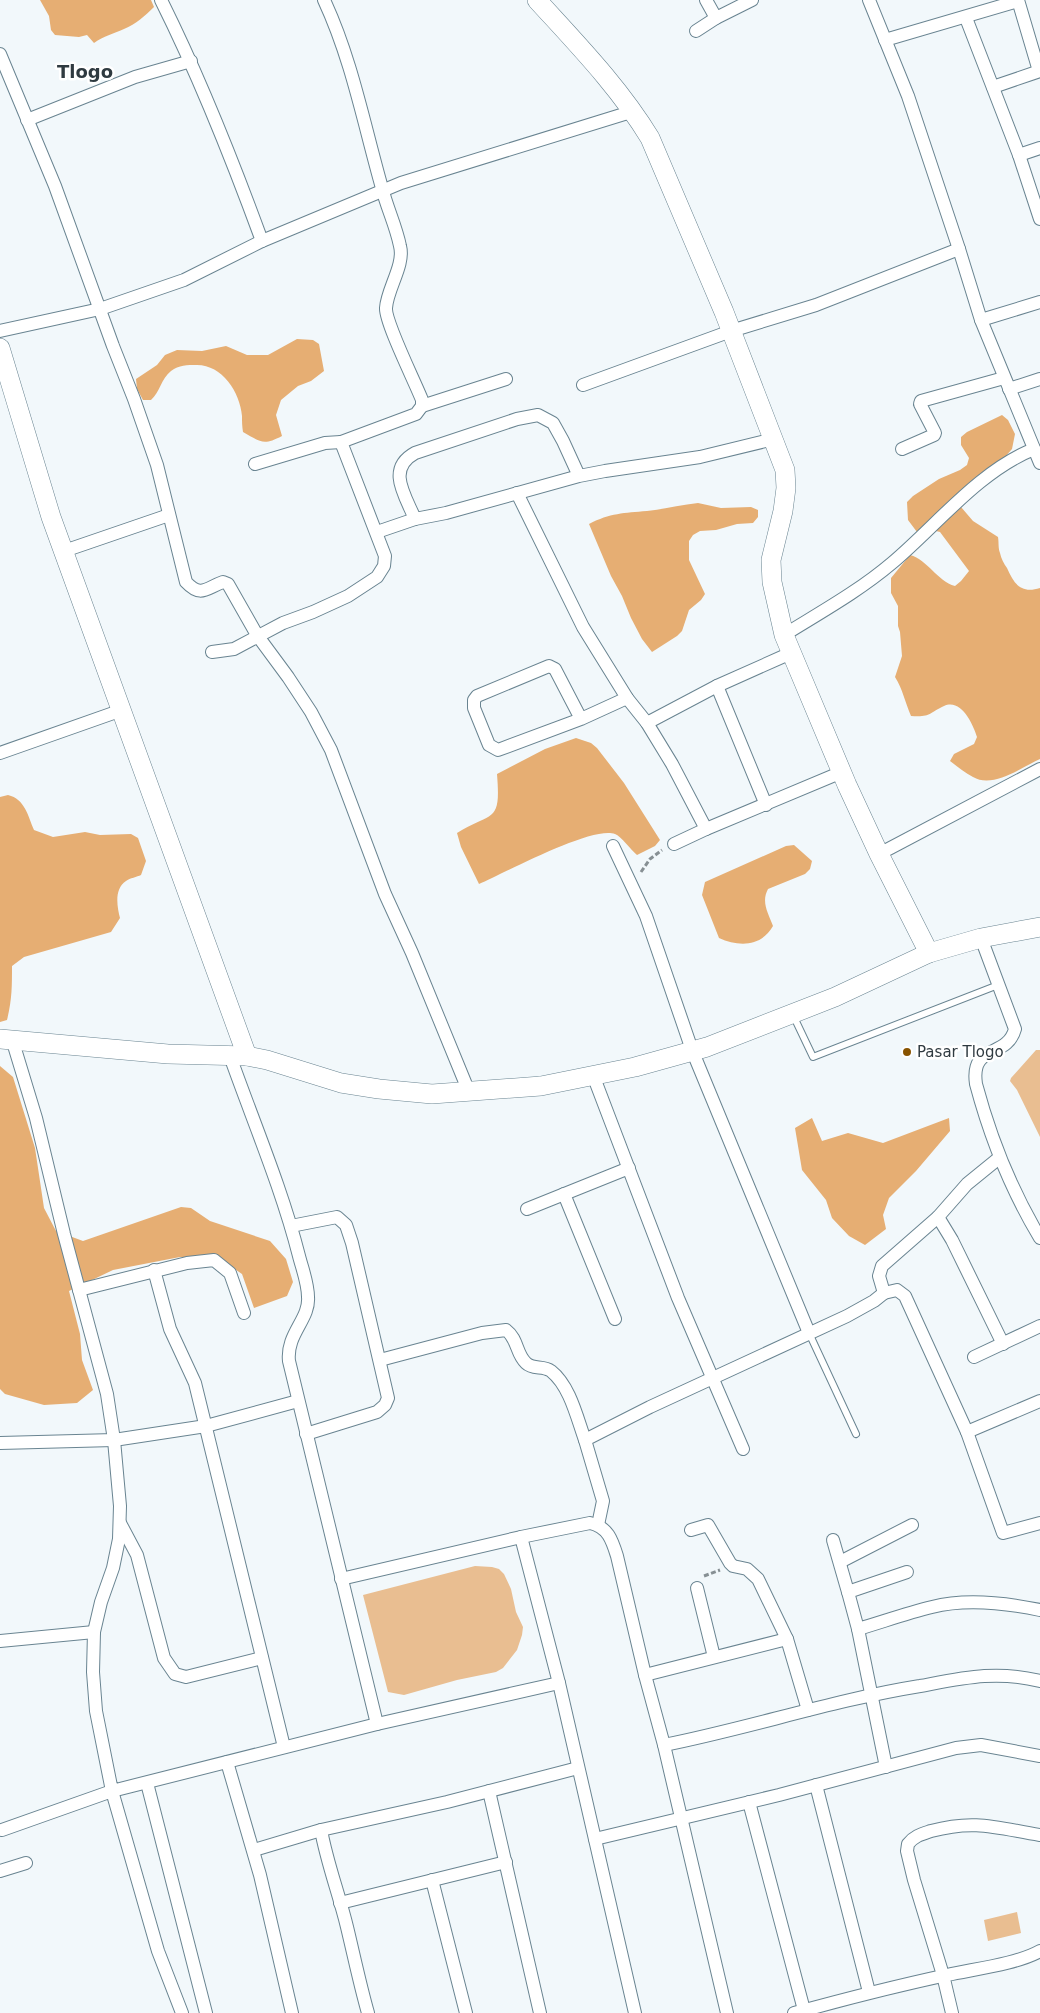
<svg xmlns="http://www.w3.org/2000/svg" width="1040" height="2013" viewBox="0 0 1040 2013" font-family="'DejaVu Sans',sans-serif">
  <rect width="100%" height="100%" fill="#f2f8fb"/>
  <g fill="#e9be91">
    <path d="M1036 1050H1040V1137L1017 1090 1010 1081 1011 1078Z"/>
    <path d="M475 1566 492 1567 499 1569 504 1574 511 1589 516 1612 523 1627 522 1635 517 1650 503 1668 496 1672 457 1680 404 1695 388 1692 363 1595Z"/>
    <path d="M1017 1912 1021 1933 988 1941 984 1920Z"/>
  </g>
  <g fill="#e6ae73">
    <path d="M40 0H151L154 7C145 16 136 24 124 29 113 34 104 36 94 43L87 35 79 37 55 35 51 30 49 16Z"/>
    <path d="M297 339 313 340 319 344 324 371 311 381 298 386 281 400 276 415 282 436C263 446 261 442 243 432 242 426 242 422 242 416 240 392 222 365 197 365 187 365 179 365 171 371 161 379 160 392 151 400H143L137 389 136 379 157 365 165 355 177 350 202 351 226 346 247 355H268Z"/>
    <path d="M1002 415 1008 420 1015 434 1012 449 961 507 973 521 998 537C999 543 998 548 1000 553 1001 558 1004 564 1007 568 1014 584 1021 594 1040 588V759C1022 767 993 789 973 777 965 773 957 766 950 761L954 754 974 744 977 737C973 724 961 698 944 706 927 714 932 717 911 716 905 702 903 690 895 677L902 656 900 632 898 626V606L891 593V578L910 555C928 560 937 581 955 586L961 581 969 571 940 532 932 530 917 532 908 520 907 502 913 496 939 479 960 470 967 465 969 458 961 445V437L967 432Z"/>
    <path d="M698 503 721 508 751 507 758 510V517L753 523 737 524 716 530 700 531 693 535 689 541V560L705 594 701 600 689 610 682 631 677 636 652 652 642 639 631 618 622 596 611 576 589 524C610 513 624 513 647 511 664 509 681 505 698 503Z"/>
    <path d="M576 738 591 743 597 748 624 783 660 840 655 846 637 855C631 850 621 836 615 834 593 825 504 873 479 884L461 847 457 833C493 811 501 824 497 774L545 749Z"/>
    <path d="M8 795C25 799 28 816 34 830L53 837 85 832 100 835 131 834 138 838 146 861 141 875C137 877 130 878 126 881 114 889 117 906 120 918L111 932 24 957 12 966C12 986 12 1000 7 1020L0 1022V797Z"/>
    <path d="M794 845 812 861 810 869 805 874 768 889C761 902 768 913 773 926 761 947 739 947 719 938L702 895 705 882 786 846Z"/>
    <path d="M0 1066 13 1077 35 1148 44 1208 56 1231 83 1241 181 1207 191 1208 210 1221 270 1241 286 1259 293 1282 287 1296 254 1308 242 1274 217 1257H180L113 1270 69 1291 80 1334 82 1360 93 1390 77 1403 44 1405 5 1394 0 1389Z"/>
    <path d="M812 1118 822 1141 848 1133 883 1143 949 1118 950 1131 916 1171 889 1198 883 1215 886 1229 865 1245 849 1236 832 1218 826 1200 802 1170 795 1128Z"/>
  </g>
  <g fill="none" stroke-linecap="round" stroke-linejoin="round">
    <defs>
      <g id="lane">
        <path d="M793 1015 813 1057 993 987"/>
        <path d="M809 1333 856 1434"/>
      </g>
      <g id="street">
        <path d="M161 0C200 78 232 159 262 241"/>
        <path d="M706 0 716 18 752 0"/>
        <path d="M869 0 908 96 959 249 981 320 1040 463"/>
        <path d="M1018 0 1039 71"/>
        <path d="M966 18 1019 155 1040 219"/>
        <path d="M696 31 716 18"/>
        <path d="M885 40 1018 1"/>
        <path d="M0 54 55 186 113 346 134 399 157 465 186 582C201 598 206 588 223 582L228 584 257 635 288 677 311 712 331 750 385 894 412 953 469 1092"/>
        <path d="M993 87 1040 71"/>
        <path d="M27 120 135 77 191 61"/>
        <path d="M1019 155 1040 148"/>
        <path d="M981 320 1040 302"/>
        <path d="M0 331 100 309 184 280 262 241 401 183 634 111"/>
        <path d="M583 385 731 331 816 305 959 249"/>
        <path d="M1009 389 1040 379"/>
        <path d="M422 406 506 379"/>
        <path d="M902 449 934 435 935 433 920 404 921 401 1004 378"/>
        <path d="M255 464 325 443 341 442"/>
        <path d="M579 476 563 441 553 423 538 415 517 419 415 453C386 469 405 495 415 519L446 513 579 476 605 471 700 457 774 439"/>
        <path d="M517 493 583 627 627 698 647 723 672 764 706 829 842 772"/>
        <path d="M377 532 415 519"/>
        <path d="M64 551 169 515"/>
        <path d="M784 635C821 612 859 591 892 563 936 526 979 471 1034 449"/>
        <path d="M212 652 234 649 283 623 313 612 348 596 377 577 384 566 385 556 341 442 416 414 422 406V400C415 382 385 322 386 308 387 289 405 265 400 246 396 226 387 208 382 188 364 125 352 60 324 0"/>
        <path d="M717 686 766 805"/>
        <path d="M581 719 555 669 549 666 477 696 474 700V708L489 745 498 750 581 719 627 698"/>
        <path d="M647 723 717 686 791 653"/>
        <path d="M0 753 122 710"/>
        <path d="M674 844 706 829"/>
        <path d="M613 846 646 916 692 1050 809 1333"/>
        <path d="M879 854 1040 769"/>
        <path d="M981 938 1015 1029C1007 1059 970 1043 976 1084 991 1140 1010 1188 1040 1238"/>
        <path d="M12 1039 36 1118 64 1234 107 1394 114 1440 120 1506 119 1539 113 1568 101 1602 94 1632 93 1672 96 1711 112 1791 377 1724 559 1683"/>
        <path d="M230 1056C253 1121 282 1189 299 1256 302 1268 308 1283 308 1297 310 1319 286 1334 289 1361L377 1724"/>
        <path d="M593 1075 678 1298 743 1449"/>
        <path d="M999 1158 967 1184 938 1217 952 1240 1003 1344"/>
        <path d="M564 1194 615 1319"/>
        <path d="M527 1209 629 1168"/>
        <path d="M291 1226 337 1217 346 1225 352 1243 388 1398 385 1405 377 1412 306 1434"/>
        <path d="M154 1270 170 1329 195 1383 284 1747"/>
        <path d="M79 1290 187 1263 214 1260 230 1273 244 1313"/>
        <path d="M884 1293 897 1290 905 1296 967 1432 1003 1533 1040 1523"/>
        <path d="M974 1357 1040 1326"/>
        <path d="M380 1360 482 1333 506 1330C518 1339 516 1354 526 1363 533 1370 543 1365 551 1371 570 1386 577 1418 585 1440"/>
        <path d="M967 1432 1040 1401"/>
        <path d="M0 1443 114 1440 206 1426 298 1401"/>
        <path d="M120 1523 137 1555 164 1658 175 1674 186 1677 262 1658"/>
        <path d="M598 1525 603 1501 585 1440 650 1407 847 1316 874 1301 884 1293 879 1276 882 1266 938 1217"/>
        <path d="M691 1530 708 1525 730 1563 733 1566 747 1569 758 1579 787 1639 808 1710"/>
        <path d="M521 1537 590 1523C608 1527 612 1540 617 1556L645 1675 664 1745"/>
        <path d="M833 1540 848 1592"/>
        <path d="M840 1562 912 1525"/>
        <path d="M341 1579 521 1537 559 1683 635 2013"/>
        <path d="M697 1588 714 1657"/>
        <path d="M858 1629C882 1622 907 1613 932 1607 967 1598 1006 1603 1040 1610"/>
        <path d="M0 1641 94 1632"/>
        <path d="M645 1675 787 1639"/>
        <path d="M227 1762 260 1875 292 2013"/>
        <path d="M886 1767 858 1629 848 1592 907 1572"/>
        <path d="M147 1783 206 2013"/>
        <path d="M816 1785 869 1992"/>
        <path d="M489 1791 540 2013"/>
        <path d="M749 1802 804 2010"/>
        <path d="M2 1830 112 1791 158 1951 182 2013"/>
        <path d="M595 1839 779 1795 956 1748 981 1745 1040 1756"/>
        <path d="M254 1850 321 1830"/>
        <path d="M0 1871 26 1863"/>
        <path d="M432 1880 466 2013"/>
        <path d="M340 1903 506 1862"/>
        <path d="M368 2013C360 1985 354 1956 347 1927 339 1894 327 1863 321 1830L447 1802 578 1768"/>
        <path d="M727 2013 664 1745C750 1728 833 1700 920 1686 963 1678 996 1670 1040 1681"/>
        <path d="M794 2013C845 1999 896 1986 947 1975 974 1969 1017 1964 1040 1951"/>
        <path d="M952 2013 943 1975 914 1880 907 1851 908 1844C914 1836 922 1834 931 1831 975 1819 997 1828 1040 1835"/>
      </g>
      <g id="secondary">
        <path d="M537 0C577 44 619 87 650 138L724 312 785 470 786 488 783 511 771 560 772 582 784 635 847 785 879 854 929 953"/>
        <path d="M0 348 51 517 247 1056"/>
        <path d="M0 1039 168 1054 247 1056 267 1060 341 1083 379 1089 432 1094 541 1086 635 1067 707 1047 835 997 929 953 981 938 1040 927"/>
      </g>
    </defs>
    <use href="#lane" stroke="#698491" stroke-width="8"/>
    <use href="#street" stroke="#698491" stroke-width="14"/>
    <use href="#secondary" stroke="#698491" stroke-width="20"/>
    <g stroke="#879094" stroke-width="3" stroke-dasharray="5 2.5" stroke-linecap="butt">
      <path d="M641 872 650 859 662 850"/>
      <path d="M704 1576 720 1570"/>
    </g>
    <use href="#lane" stroke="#fff" stroke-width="6"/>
    <use href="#street" stroke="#fff" stroke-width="12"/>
    <use href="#secondary" stroke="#fff" stroke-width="19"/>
  </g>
  <circle fill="#885300" stroke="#fff" stroke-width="2" cx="907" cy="1052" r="5"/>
  <g text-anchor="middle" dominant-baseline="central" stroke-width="5" stroke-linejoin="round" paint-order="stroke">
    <g font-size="15" fill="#2f3a40" stroke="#fff" text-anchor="start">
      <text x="917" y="1052">Pasar Tlogo</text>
    </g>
    <g font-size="18" font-weight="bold" fill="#2f3a40" stroke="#fff">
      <text x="85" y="71">Tlogo</text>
    </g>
  </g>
</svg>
